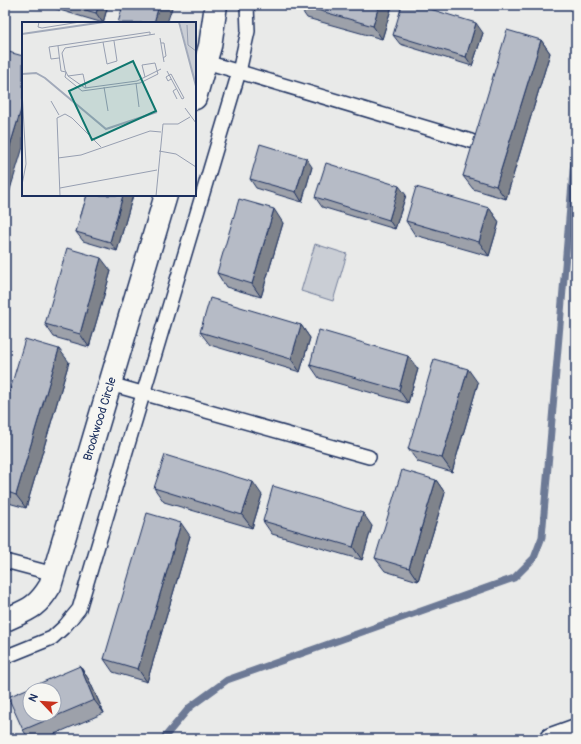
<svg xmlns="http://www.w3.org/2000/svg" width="581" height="744" viewBox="0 0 581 744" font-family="Pangolin,sans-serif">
  <rect width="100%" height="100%" fill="#e9eae9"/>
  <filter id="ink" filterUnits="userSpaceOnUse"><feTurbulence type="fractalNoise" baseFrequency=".025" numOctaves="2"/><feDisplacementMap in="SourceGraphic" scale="8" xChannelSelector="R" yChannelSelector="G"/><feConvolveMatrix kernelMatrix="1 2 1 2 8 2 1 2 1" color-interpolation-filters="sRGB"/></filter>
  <g filter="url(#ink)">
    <path fill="#caced5" stroke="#727e9a" d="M315 244 347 254 333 301 301 291Z"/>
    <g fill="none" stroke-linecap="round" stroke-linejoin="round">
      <path stroke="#6c7995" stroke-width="7" d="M163 739 190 707 227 680 514 578 534 558 542 537 576 136"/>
      <defs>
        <g id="lane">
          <path d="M206 62 471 141"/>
          <path d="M110 384 369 457"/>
          <path d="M5 561 54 574"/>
          <path d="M5 657 52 638 64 627 79 609 239 72 248 31 247 5"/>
        </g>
        <g id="street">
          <path d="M195 98 210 46 216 5"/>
          <path d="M5 620C27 610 37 608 50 586L166 195"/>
          <path d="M551 739 576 730"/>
        </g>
      </defs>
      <use href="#lane" stroke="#1b2f5e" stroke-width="16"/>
      <use href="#street" stroke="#1b2f5e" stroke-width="25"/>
      <use href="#lane" stroke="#f6f6f2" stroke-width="13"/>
      <use href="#street" stroke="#f6f6f2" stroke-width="22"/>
    </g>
    <g fill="#9da1aa" stroke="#1b2f5e">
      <path d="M43 5H108L103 23Z"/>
      <path d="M298 5H391L392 6 382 39 307 18Z"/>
      <path d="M483 33 472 66 400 44 393 35Z"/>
      <path d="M541 40 550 53 506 199 473 189 463 176Z"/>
      <path d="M312 167 302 202 256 188 250 179Z"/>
      <path d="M87 195H133L117 251 83 241 76 232Z"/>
      <path d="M406 195 395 229 322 207 315 197Z"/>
      <path d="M489 208 499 222 489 256 415 235 406 221Z"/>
      <path d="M283 223 261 297 226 287 217 273Z"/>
      <path d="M111 271 89 347 54 337 45 324Z"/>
      <path d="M301 325 310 338 300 372 210 345 200 332Z"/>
      <path d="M69 362 26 508 5 502V407Z"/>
      <path d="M310 365 418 369 408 403 319 378Z"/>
      <path d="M478 383 452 472 418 462 408 449Z"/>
      <path d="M436 480 445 493 418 581 385 571 375 558Z"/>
      <path d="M154 488 262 495 252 528 164 502Z"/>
      <path d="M263 521 372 526 362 560 272 534Z"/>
      <path d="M190 536 147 682 113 672 104 659Z"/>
      <path d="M80 666 89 680 104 713 43 739H29L23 730Z"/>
    </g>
    <g fill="#7f838b" stroke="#1b2f5e">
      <path d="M99 5H108L103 23 96 13Z"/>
      <path d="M159 5H170L172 8 167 23H154Z"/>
      <path d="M379 5H391L392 6 382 39 373 26Z"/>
      <path d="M476 23 483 33 472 66 466 57Z"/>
      <path d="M541 40 550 53 506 199 496 186Z"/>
      <path d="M23 103V147L5 206V162Z"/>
      <path d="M306 158 312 167 302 202 296 192Z"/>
      <path d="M399 186 406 195 395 229 389 220Z"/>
      <path d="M123 195H133L117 251 110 242Z"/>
      <path d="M489 208 499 222 489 256 479 242Z"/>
      <path d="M274 209 283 223 261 297 252 284Z"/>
      <path d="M101 258 111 271 89 347 80 334Z"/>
      <path d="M301 325 310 338 300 372 291 359Z"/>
      <path d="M59 349 69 362 26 508 16 495Z"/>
      <path d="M408 356 418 369 408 403 399 390Z"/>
      <path d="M468 369 478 383 452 472 442 458Z"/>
      <path d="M436 480 445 493 418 581 409 568Z"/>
      <path d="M253 482 262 495 252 528 242 515Z"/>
      <path d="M363 513 372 526 362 560 353 547Z"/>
      <path d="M181 523 190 536 147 682 138 669Z"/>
      <path d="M80 666 89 680 104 713 94 700Z"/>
      <path d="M5 733 7 739H5Z"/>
    </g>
    <g fill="#b6bbc6" stroke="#1b2f5e" fill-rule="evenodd">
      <path d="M68 5H99L96 13Z"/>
      <path d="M123 5H159L154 23H118Z"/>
      <path d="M300 5H379L373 26Z"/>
      <path d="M402 5H417L476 23 466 57 393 35Z"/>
      <path d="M507 30 541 40 496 186 463 176Z"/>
      <path d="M5 51 23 56V103L5 162Z"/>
      <path d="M260 144 306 158 296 192 250 179Z"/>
      <path d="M326 163 399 186 389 220 315 197Z"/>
      <path d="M416 187 489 208 479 242 406 221Z"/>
      <path d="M87 195H123L110 242 76 232Z"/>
      <path d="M239 199 274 209 252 284 217 273Z"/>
      <path d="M67 248 101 258 80 334 45 324Z"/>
      <path d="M210 298 301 325 291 359 200 332Z"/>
      <path d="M319 330 408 356 399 390 310 365Z"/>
      <path d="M25 339 59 349 16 495 5 491V407Z"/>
      <path d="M434 359 468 369 442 458 408 449Z"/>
      <path d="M165 455 253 482 242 515 154 488Z"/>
      <path d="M402 470 436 480 409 568 375 558Z"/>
      <path d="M273 486 363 513 353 547 263 521Z"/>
      <path d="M147 513 181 523 138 669 104 659Z"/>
      <path d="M80 666 94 700 23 730 8 697ZM30 690H54V714H30Z"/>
    </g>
  </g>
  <g text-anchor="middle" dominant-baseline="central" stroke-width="3" stroke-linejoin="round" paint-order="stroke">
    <g font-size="12" fill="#1b2f5e" stroke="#f6f6f2">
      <text transform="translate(100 419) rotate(-73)">Brookwood Circle</text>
    </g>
  </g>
  <g transform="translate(22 22)">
    <rect width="174" height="174" fill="#e9eae9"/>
    <path d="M158 0H174V64Z" fill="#caced5"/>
    <path fill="none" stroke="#a2aaba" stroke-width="2" d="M157 0 174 64M0 12 82 0M0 52 14 51 23 56 84 107 135 90"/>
    <path fill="none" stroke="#979fb1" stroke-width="1" d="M17 0 16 5 20 6 58 0M165 3 166 23 174 29M133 12 43 26 40 31 43 48 46 54 63 66 115 59 139 47M138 16 142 40M81 20 85 42 95 39 92 19M139 21H142L144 34 141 36M36 24 39 49 44 50 43 55 60 69 118 61 136 52 133 41 120 43 123 55M37 36 29 37 27 25 128 10V13M145 49 160 77M46 54 61 52 64 66M149 57 146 59 144 55 149 52 162 76 160 77M114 61 117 85M82 65 86 89M154 67 151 69 155 77M0 68 4 142 0 163M29 79 37 93M163 86 174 101M137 129 154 132 174 145M36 136 59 133 128 109 139 110M38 166 135 148M38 174 35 96 43 92 50 96 79 125M134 174 141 102H156L168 95"/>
    <path fill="#0f766e" fill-opacity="0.15" stroke="#0f766e" stroke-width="2" d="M111 39 134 89 70 118 47 69Z"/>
    <rect width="174" height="174" fill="none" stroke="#1b2f5e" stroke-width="2"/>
  </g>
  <rect width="581" height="744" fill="none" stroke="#f6f6f2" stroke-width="20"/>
  <rect x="10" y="10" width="561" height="724" fill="none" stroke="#1b2f5e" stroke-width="1.5" filter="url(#ink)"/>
  <g transform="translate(42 702) rotate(295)"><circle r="19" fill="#f6f6f2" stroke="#9ea6b7"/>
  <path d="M0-3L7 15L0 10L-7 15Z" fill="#c8321e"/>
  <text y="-6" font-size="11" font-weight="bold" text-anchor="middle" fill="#1b2f5e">N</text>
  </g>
</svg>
